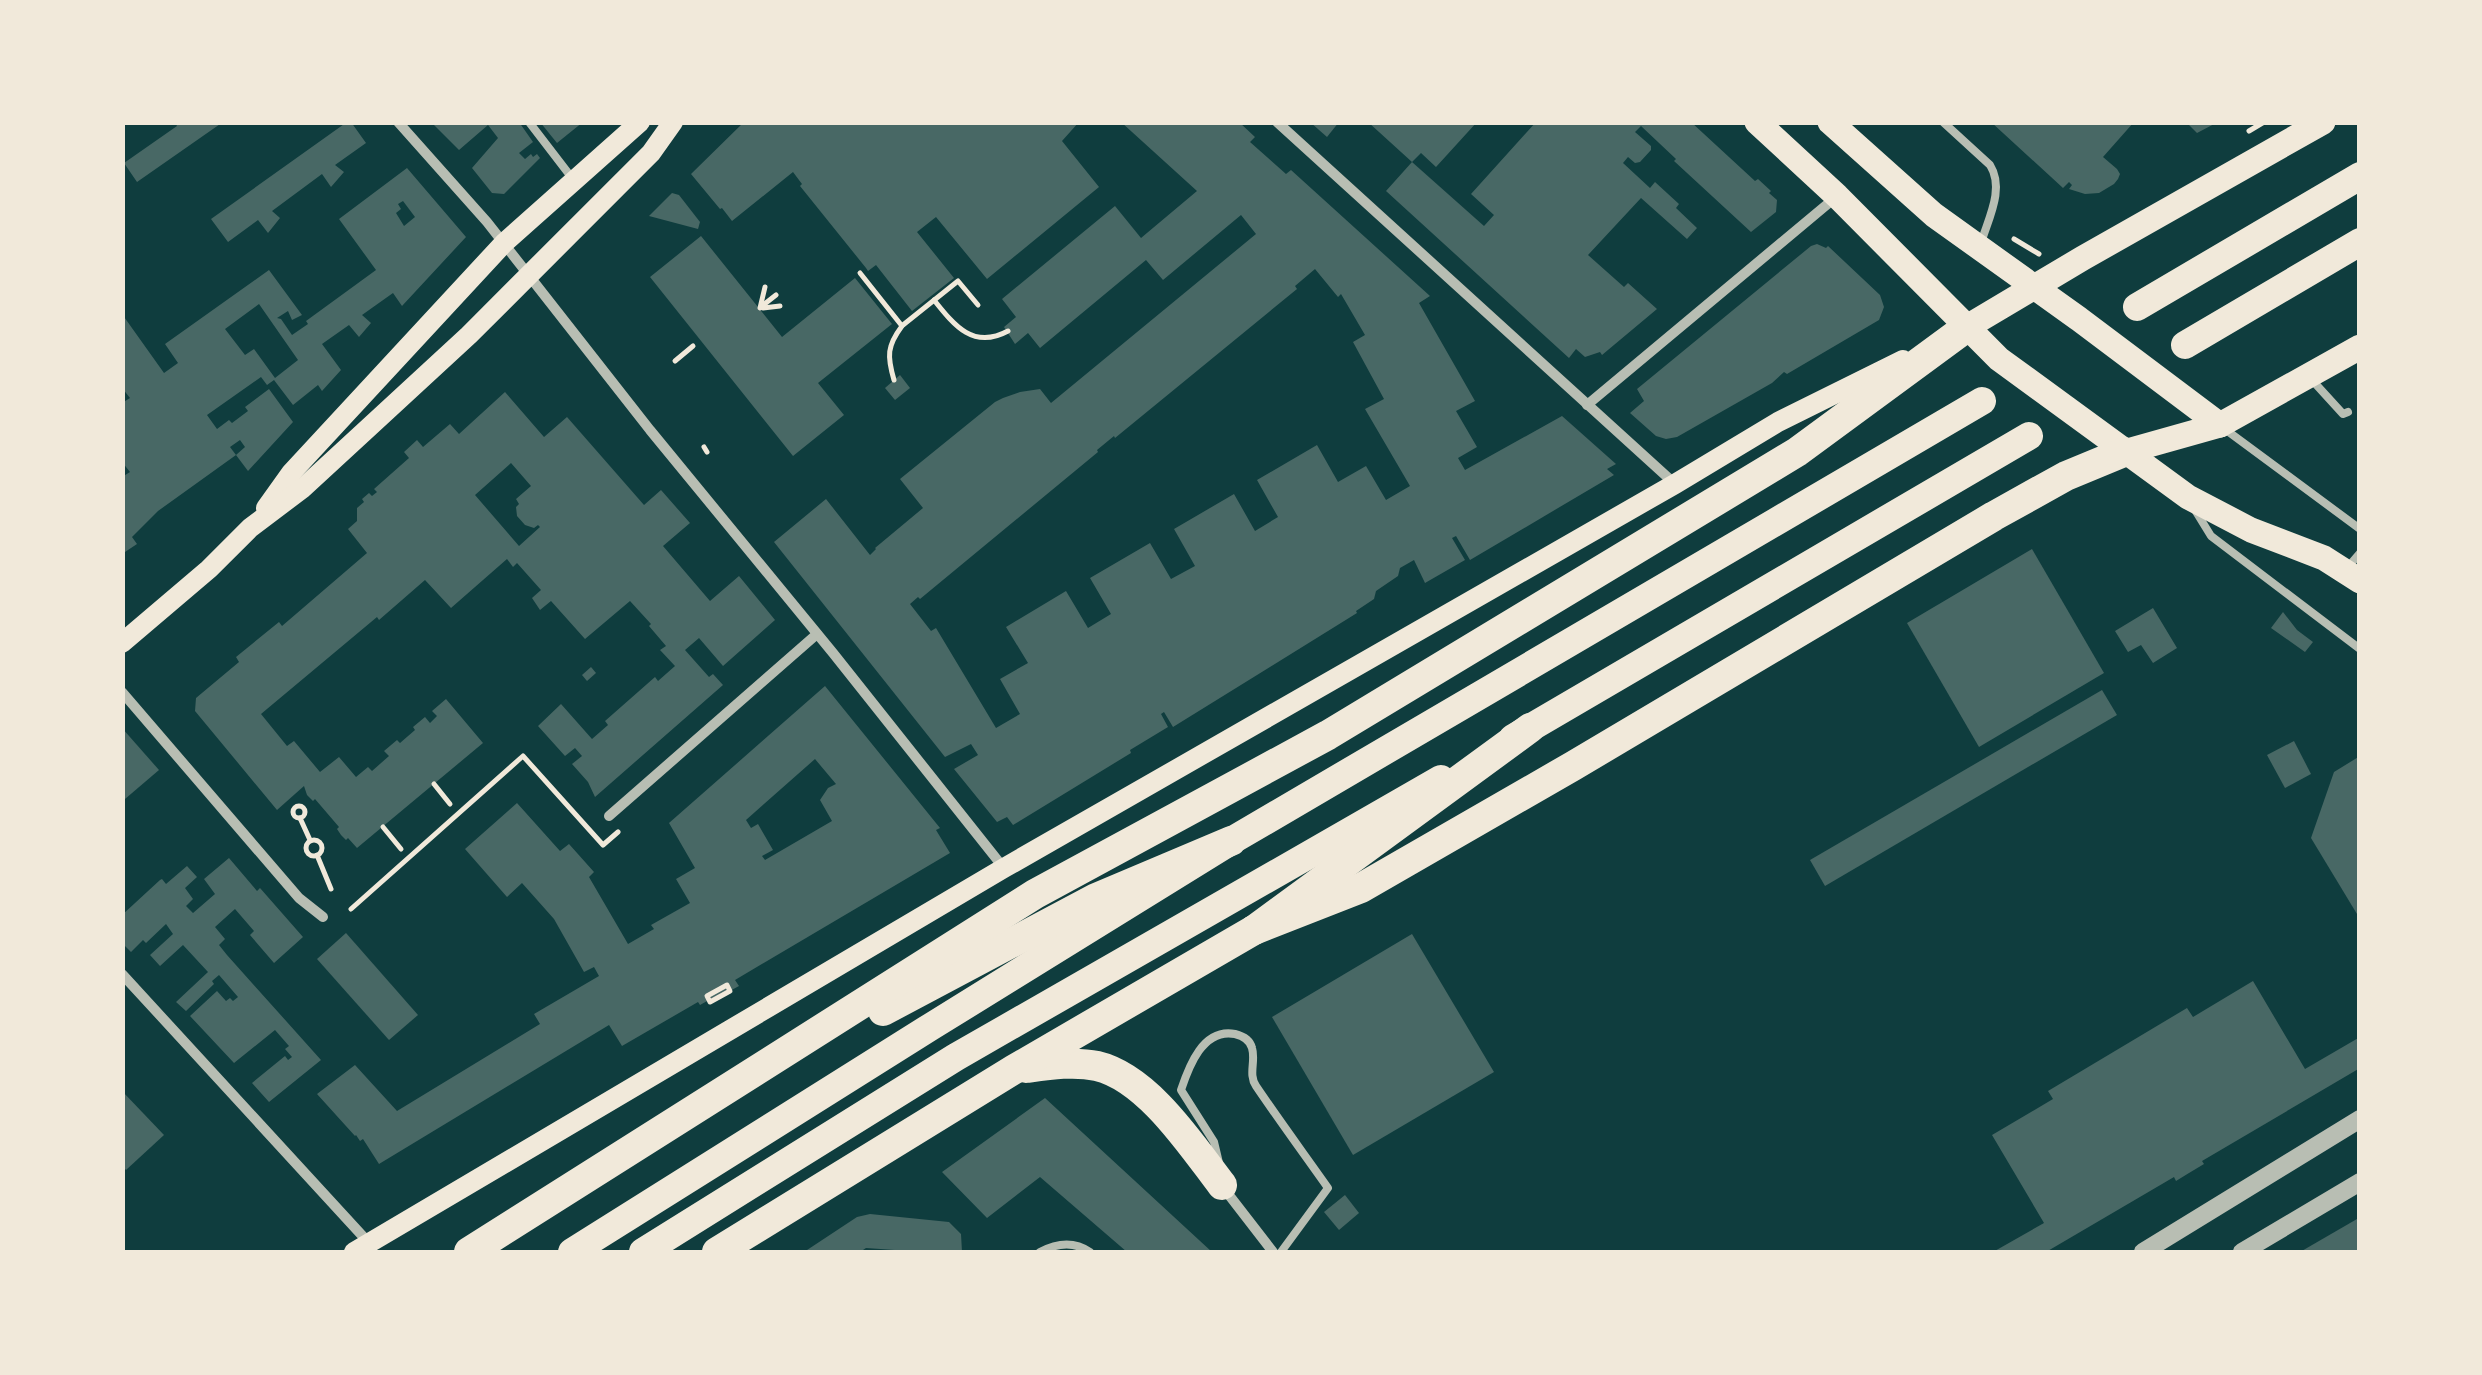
<svg xmlns="http://www.w3.org/2000/svg" width="2482" height="1375" viewBox="0 0 2482 1375" font-family="Arial,sans-serif">
  <rect width="100%" height="100%" fill="#0f3d3e"/>
  <g fill="#486865" fill-rule="evenodd">
    <path d="M175 122H223L137 182 124 163 177 126Z"/>
    <path d="M347 122H351L366 143 335 165 344 172 331 187 322 174 272 211 280 218 268 233 258 220 228 242 211 219Z"/>
    <path d="M431 122H519L533 142 519 153 525 159 531 154 533 157 537 154 540 158 504 194 492 193 472 168 498 138 488 125 459 150Z"/>
    <path d="M540 122H583L557 143Z"/>
    <path d="M744 122H1079L1062 141 1099 187 987 279 936 217 917 232 954 278 912 311 876 265 868 271 866 268 800 186 802 184 793 172 732 221 722 208 720 209 691 174Z"/>
    <path d="M1121 122H1239L1255 137 1250 142 1286 174 1291 170 1430 296 1419 303 1475 401 1456 411 1477 447 1458 458 1465 470 1562 416 1616 464 1607 469 1614 475 1470 560 1456 536 1452 538 1465 560 1425 583 1414 560 1400 568 1398 576 1376 591 1374 599 1356 611 1357 613 1173 727 1164 712 1161 714 1168 727 1130 750 1131 753 1013 825 1007 817 997 822 954 769 978 755 971 744 945 757 774 542 826 499 870 555 876 549 875 548 923 508 900 479 995 402 1003 398 1020 392 1040 389 1051 403 1256 234 1241 215 1163 280 1146 260 1040 348 1028 333 1015 344 1004 327 1016 317 1002 299 1115 206 1141 238 1197 191ZM1315 269 1338 297 1341 294 1365 335 1353 342 1384 399 1365 409 1410 486 1386 500 1366 466 1338 482 1317 445 1257 480 1278 517 1255 531 1234 494 1174 529 1195 566 1171 579 1150 543 1090 578 1111 614 1088 628 1066 591 1006 627 1028 663 1000 679 1020 714 996 728 936 628 931 631 910 604 918 597 920 599 1098 452 1097 450 1114 436 1115 438 1297 289 1295 286Z"/>
    <path d="M1310 122H1339L1327 137Z"/>
    <path d="M1368 122H1477L1436 167 1421 153 1412 162 1484 226 1494 215 1471 194 1536 122H1691L1755 181 1758 179 1771 191 1769 193 1777 200 1776 212 1751 232 1674 161 1676 159 1641 126 1635 132 1651 146V150L1640 162 1635 163 1628 157 1623 163 1650 188 1655 182 1679 204 1676 208 1697 228 1687 239 1641 198 1588 255 1624 287 1628 283 1657 309 1602 355 1600 352 1585 357 1576 349 1569 358 1386 191 1412 162Z"/>
    <path d="M1991 122H2134L2103 157 2117 169 2120 174 2118 179 2114 184 2099 193 2085 194 2069 189 2072 185 2069 182 2063 188Z"/>
    <path d="M2186 122H2218L2197 133Z"/>
    <path d="M407 168 466 237 402 306 393 293 362 315 371 323 359 337 349 325 322 344 341 370 322 391 318 385 293 405 274 380 267 385 261 377 207 415 217 429 229 420 232 423 248 411 245 407 269 389 293 422 248 471 236 455 245 447 240 440 230 447 236 455 158 511 132 537 137 544 122 554V477L130 472 122 462V403L130 398 122 388V314L164 373 178 363 165 344 269 270 302 315 292 320 288 311 277 318 281 319 292 335 308 324 306 321 376 270 339 219ZM403 201 415 217 404 226 396 213 401 209 398 204ZM259 304 298 360 275 378 254 349 245 355 225 329Z"/>
    <path d="M672 193 679 195 700 222 698 229 649 216Z"/>
    <path d="M701 236 782 337 855 278 892 324 818 383 844 415 793 456 650 277Z"/>
    <path d="M1817 244 1826 248 1828 246 1880 295 1884 307 1879 320 1787 374 1784 372 1772 383 1677 437 1666 439 1656 436 1630 413 1644 401 1637 389 1811 246Z"/>
    <path d="M900 375 910 388 895 400 885 388Z"/>
    <path d="M505 392 544 437 567 417 644 505 661 490 690 523 663 546 710 601 739 576 775 620 723 666 699 638 685 650 709 677 713 674 723 685 595 797 588 782 572 764 582 756 575 748 565 756 538 726 561 704 592 739 608 725 605 721 655 677 658 681 675 666 660 650 666 646 649 626 651 624 630 601 585 639 551 601 540 610 532 598 541 590 517 563 513 567 507 559 451 608 425 580 379 620 377 617 261 714 287 746 294 741 320 772 339 757 356 777 368 767 372 771 389 756 384 751 397 740 400 743 415 730 413 727 425 717 430 723 437 716 432 711 446 699 483 743 357 848 348 838 346 840 341 835 337 829 339 827 315 799 313 801 307 795 304 786 277 810 195 711 196 698 239 662 236 657 279 622 282 626 367 553 348 529 357 521V508L364 502 362 499 369 493 372 496 377 492 374 489 409 458 404 452 417 440 423 447 450 424 459 434ZM511 463 531 486 516 499 519 504 516 507 517 516 525 525 534 528 538 525 540 527 519 546 475 495Z"/>
    <path d="M2032 549 2104 673 1979 747 1907 623Z"/>
    <path d="M2153 608 2177 648 2153 663 2141 645 2128 652 2115 631Z"/>
    <path d="M2283 612 2297 630 2313 642 2305 652 2271 628Z"/>
    <path d="M591 667 596 673 587 681 582 675Z"/>
    <path d="M825 686 940 828 936 830 950 853 735 980 739 986 710 1002 709 1000 700 1005 698 1002 622 1046 609 1025 379 1164 363 1139 360 1141 356 1135 355 1136 317 1094 355 1065 397 1111 540 1024 534 1014 599 976 594 967 584 972 554 919 522 883 507 897 465 849 517 803 560 851 569 844 594 872 589 877 628 944 654 929 651 925 690 903 676 879 695 868 669 823ZM815 759 836 784 828 788 820 800 832 821 765 860 762 856 773 850 758 824 751 828 746 820Z"/>
    <path d="M2102 690 2117 715 1825 886 1810 860Z"/>
    <path d="M122 728 159 770 125 799 122 796Z"/>
    <path d="M2294 741 2311 774 2285 788 2267 755Z"/>
    <path d="M2360 756V919L2311 838 2334 772Z"/>
    <path d="M229 858 257 891 260 888 303 937 274 963 250 935 254 931 235 909 215 927 225 939 219 945 227 955 321 1060 269 1102 252 1083 285 1056 288 1060 292 1057 285 1049 289 1046 275 1030 234 1063 190 1016 217 991 226 1001 230 998 233 1001 238 997 219 975 212 981 214 984 186 1011 176 1002 208 972 183 945 160 966 150 955 173 934 166 924 146 943 143 940 131 952 122 943V915L160 880 162 879 166 884 187 866 197 877 185 888 193 899 186 906 193 913 215 894 204 879Z"/>
    <path d="M346 933 418 1015 389 1040 317 959Z"/>
    <path d="M1412 934 1494 1072 1353 1155 1272 1017Z"/>
    <path d="M2253 981 2305 1069 2360 1037V1068L2202 1161 2204 1164 2189 1173 2176 1181 2174 1177 2046 1252H1993L2044 1223 1992 1135 2053 1099 2048 1091 2187 1008 2193 1017Z"/>
    <path d="M122 1091 164 1135 126 1170 122 1166Z"/>
    <path d="M1045 1098 1212 1252H1127L1040 1177 987 1218 942 1172Z"/>
    <path d="M1345 1195 1359 1213 1339 1230 1324 1212Z"/>
    <path d="M870 1214 949 1222 961 1234 962 1252H923L866 1248 860 1252H804L857 1217Z"/>
    <path d="M2357 1219 2360 1223V1252H2300Z"/>
  </g>
  <g fill="none" stroke-linecap="round" stroke-linejoin="round">
    <g stroke="#f1e9da" stroke-width="5">
      <path d="M2249 131 2264 122"/>
      <path d="M2014 239 2039 254"/>
      <path d="M860 273 902 326C887 346 887 356 894 380"/>
      <path d="M934 300C954 325 973 350 1008 331"/>
      <path d="M762 306 776 295"/>
      <path d="M760 308 765 287"/>
      <path d="M763 308 780 306"/>
      <path d="M903 325 958 281 978 305"/>
      <path d="M675 361 693 346"/>
      <path d="M704 447 707 452"/>
      <path d="M434 784 450 804"/>
      <circle cx="299" cy="812" r="6"/>
      <path d="M300 818 310 840"/>
      <path d="M383 827 401 849"/>
      <circle cx="314" cy="848" r="8"/>
      <path d="M317 855 331 889"/>
      <path d="M351 909 523 756 603 845 618 832"/>
      <path d="M727 985 730 991 710 1002 707 996Z"/>
    </g>
    <g stroke="#b8beb3" stroke-width="8">
      <path d="M529 122 572 178"/>
      <path d="M1943 122 1990 165C2005 189 1988 219 1981 243"/>
      <path d="M2312 380 2343 414 2348 412"/>
      <path d="M2222 427 2360 529"/>
      <path d="M2195 510 2211 536 2360 649"/>
      <path d="M2348 567 2360 553"/>
      <path d="M1219 1163 1214 1142 1181 1090C1189 1066 1203 1028 1235 1034 1243 1036 1250 1040 1252 1048 1256 1061 1248 1074 1256 1086 1279 1120 1304 1154 1328 1188L1281 1252"/>
      <path d="M1040 1252C1057 1243 1074 1241 1090 1252"/>
    </g>
    <g stroke="#b8beb3" stroke-width="10">
      <path d="M398 122 487 222 650 430 833 653 1003 867"/>
      <path d="M1277 122 1675 484"/>
      <path d="M1587 405 1836 197"/>
      <path d="M122 692 299 898 323 917"/>
      <path d="M609 816 817 634"/>
      <path d="M122 974 369 1243"/>
      <path d="M1222 1186 1273 1252"/>
    </g>
    <g stroke="#b8beb3" stroke-width="18">
      <path d="M2143 1252 2360 1119"/>
      <path d="M2242 1252 2360 1182"/>
    </g>
    <g stroke="#f1e9da" stroke-width="20">
      <path d="M266 508 291 473 504 243 640 122"/>
      <path d="M122 643 209 569 250 528 303 488 379 418 469 335 651 153 673 122"/>
      <path d="M354 1252 1004 868 1675 484 1778 422 1903 360"/>
    </g>
    <g stroke="#f1e9da" stroke-width="25">
      <path d="M1757 122 1837 196 1999 359 2188 497 2251 530 2324 558 2360 581"/>
      <path d="M1830 122 1934 215 2079 319 2220 425"/>
      <path d="M1967 327 2083 258 2323 122"/>
      <path d="M2124 452 2220 425 2360 347"/>
    </g>
    <g stroke="#f1e9da" stroke-width="28">
      <path d="M2137 307 2360 176"/>
      <path d="M2185 345 2360 242"/>
      <path d="M1513 738 2029 436"/>
      <path d="M572 1252 932 1026 1231 841 1982 401"/>
      <path d="M643 1252 956 1057 1441 779"/>
    </g>
    <g stroke="#f1e9da" stroke-width="30">
      <path d="M1254 930 1361 888 1573 766 1994 516 2066 476 2124 452"/>
      <path d="M883 1011 1096 898 1231 841"/>
      <path d="M1026 1068C1048 1065 1074 1061 1097 1066 1148 1078 1192 1146 1222 1185"/>
      <path d="M469 1252 1035 894 1328 735 1797 452 1967 327"/>
      <path d="M717 1252 1013 1070 1254 930 1530 728"/>
    </g>
  </g>
  <rect width="2482" height="1375" fill="none" stroke="#f1e9da" stroke-width="250"/>
</svg>
